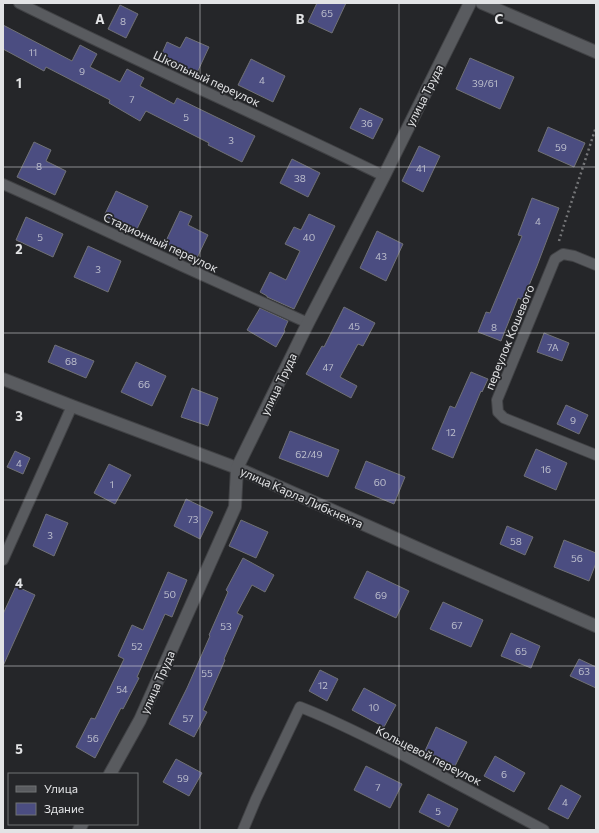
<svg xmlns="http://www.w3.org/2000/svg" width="599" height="833" viewBox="0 0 599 833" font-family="Commissioner,sans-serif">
  <rect width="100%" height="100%" fill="#252629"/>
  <g fill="#4b4d81" stroke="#707175">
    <path d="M317 3H346L332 33 308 22Z"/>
    <path d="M120 5 138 14 126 38 108 29Z"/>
    <path d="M3 25 72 61 80 45 97 54 90 67 120 82 127 69 144 78 140 86 174 104 177 98 255 136 242 162 208 145 209 143 146 111 140 121 109 103 110 100 46 67 44 71 3 49Z"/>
    <path d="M186 37 209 47 196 75 160 58 167 42 180 48Z"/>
    <path d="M470 58 514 77 500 109 456 89Z"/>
    <path d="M251 59 285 76 273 102 238 85Z"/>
    <path d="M360 108 383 119 373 139 350 128Z"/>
    <path d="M548 127 585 143 574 167 538 151Z"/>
    <path d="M34 142 51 150 46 161 66 171 55 195 17 177Z"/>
    <path d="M419 146 440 156 423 192 402 181Z"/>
    <path d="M292 159 320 173 308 197 280 183Z"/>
    <path d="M116 191 148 206 136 231 104 216Z"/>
    <path d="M532 198 559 208 537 266 523 300 518 298 501 341 478 332 486 312 490 313 522 236 518 235Z"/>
    <path d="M180 211 192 216 188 225 208 235 197 258 165 243Z"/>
    <path d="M309 214 335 226 294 309 267 297V296L260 292 270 272 286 280 300 251 285 244 294 227 301 230Z"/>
    <path d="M26 217 63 234 53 257 16 240Z"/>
    <path d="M377 231 403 244 386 281 360 268Z"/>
    <path d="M88 246 121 261 108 292 74 277Z"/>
    <path d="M344 307 375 323 363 346 358 344 340 377 357 386 351 398 306 374 322 346 324 347Z"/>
    <path d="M260 308 288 321 284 330 285 331 276 347 247 330Z"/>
    <path d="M544 333 569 343 562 361 537 352Z"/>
    <path d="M55 345 94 361 86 378 48 362Z"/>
    <path d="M136 362 166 376 152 406 121 392Z"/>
    <path d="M471 372 488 379 482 392 481 391 453 458 432 449 450 406 455 408Z"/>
    <path d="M192 388 218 398 208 426 181 417Z"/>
    <path d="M566 405 588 415 579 434 557 424Z"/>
    <path d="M290 431 339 450 328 477 279 458Z"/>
    <path d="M536 449 567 463 556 490 524 476Z"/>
    <path d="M15 451 30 458 23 474 7 467Z"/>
    <path d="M366 461 405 477 394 504 355 488Z"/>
    <path d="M109 464 131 475 115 504 94 493Z"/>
    <path d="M186 499 213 512 200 539 174 526Z"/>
    <path d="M46 514 68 523 54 556 33 546Z"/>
    <path d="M241 520 268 532 256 558 229 546Z"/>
    <path d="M507 526 533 537 525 555 500 544Z"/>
    <path d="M564 540 596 553V563L589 581 554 567Z"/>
    <path d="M243 558 274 575 265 592 252 585 237 613 243 616 224 659 225 660 203 710 207 712 194 737 169 724 187 688 210 636 209 635 228 592 226 590Z"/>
    <path d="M367 571 409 591 396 618 354 598Z"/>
    <path d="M168 572 187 580 172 617 165 614 137 677 139 678 123 709 121 708 95 758 76 747 91 718 95 719 124 659 118 656 132 625 143 630Z"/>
    <path d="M16 586 35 595 3 666V614Z"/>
    <path d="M443 602 483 620 471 647 430 629Z"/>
    <path d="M511 633 540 646 531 668 501 656Z"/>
    <path d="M579 659 596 667V688L570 676Z"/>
    <path d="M320 670 338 679 327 701 309 691Z"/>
    <path d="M364 688 396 705 384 727 352 710Z"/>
    <path d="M436 727 467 742 455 766 425 751Z"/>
    <path d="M495 756 525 773 514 792 484 776Z"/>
    <path d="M176 759 202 773 189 796 163 782Z"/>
    <path d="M366 766 402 784 390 808 354 790Z"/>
    <path d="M561 785 581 796 568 819 548 809Z"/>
    <path d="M428 794 458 809 449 827 419 812Z"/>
  </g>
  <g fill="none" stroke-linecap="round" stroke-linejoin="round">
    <defs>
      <g id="lane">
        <path d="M19 3C140 63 263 117 384 176"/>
        <path d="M3 184 52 206 182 266 308 323"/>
        <path d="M596 265 574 256 563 254 555 259 497 400 498 412 504 418 596 455"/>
        <path d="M3 560 72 406"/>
        <path d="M243 830 256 799 300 707C334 720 366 737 399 753 447 778 495 804 544 830"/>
      </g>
      <g id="street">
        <path d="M3 379 72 406 237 468 435 556 596 626"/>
        <path d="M110 774 140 720 235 507 237 468 308 323 384 176 470 3"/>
        <path d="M79 830 82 824"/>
      </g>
      <path id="secondary" d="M482 3 596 52"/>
    </defs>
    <use href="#lane" stroke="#414245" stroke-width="12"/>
    <use href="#street" stroke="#414245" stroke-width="14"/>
    <use href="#secondary" stroke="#414245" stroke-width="14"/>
    <path stroke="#757678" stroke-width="2.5" stroke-dasharray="2 3" stroke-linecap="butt" d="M559 241 564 225 596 127"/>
    <use href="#lane" stroke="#595b5f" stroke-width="10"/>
    <use href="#street" stroke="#595b5f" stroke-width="12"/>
    <use href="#secondary" stroke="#595b5f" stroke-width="12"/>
  </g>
  <path fill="none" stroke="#e2e3e5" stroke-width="1" stroke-opacity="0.55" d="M200 3V830M399 3V830M3 167H596M3 333H596M3 500H596M3 666H596"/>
  <g text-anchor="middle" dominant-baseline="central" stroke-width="3.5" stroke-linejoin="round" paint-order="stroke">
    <g font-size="10" fill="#bcbecc">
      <text x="327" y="13">65</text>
      <text x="123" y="21">8</text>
      <text x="33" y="52">11</text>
      <text x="82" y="71">9</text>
      <text x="262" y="80">4</text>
      <text x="485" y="83">39/61</text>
      <text x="132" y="99">7</text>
      <text x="186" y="117">5</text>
      <text x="367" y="123">36</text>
      <text x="231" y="140">3</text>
      <text x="561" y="147">59</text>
      <text x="39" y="166">8</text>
      <text x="421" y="168">41</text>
      <text x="300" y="178">38</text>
      <text x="538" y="221">4</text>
      <text x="40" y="237">5</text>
      <text x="309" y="237">40</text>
      <text x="381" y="256">43</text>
      <text x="98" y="269">3</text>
      <text x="354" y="326">45</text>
      <text x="494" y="327">8</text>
      <text x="553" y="347">7А</text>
      <text x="71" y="361">68</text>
      <text x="328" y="367">47</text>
      <text x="144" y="384">66</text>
      <text x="573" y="420">9</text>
      <text x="451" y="432">12</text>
      <text x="309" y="454">62/49</text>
      <text x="19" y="463">4</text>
      <text x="546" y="469">16</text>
      <text x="380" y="482">60</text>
      <text x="112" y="484">1</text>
      <text x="193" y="519">73</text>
      <text x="50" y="535">3</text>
      <text x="516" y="541">58</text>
      <text x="577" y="558">56</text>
      <text x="170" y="594">50</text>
      <text x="381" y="595">69</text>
      <text x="457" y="625">67</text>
      <text x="226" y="626">53</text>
      <text x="137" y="646">52</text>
      <text x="521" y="651">65</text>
      <text x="584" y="671">63</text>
      <text x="207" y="673">55</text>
      <text x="323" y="685">12</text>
      <text x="122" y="689">54</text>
      <text x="374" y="707">10</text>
      <text x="188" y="718">57</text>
      <text x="93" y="738">56</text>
      <text x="504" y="774">6</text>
      <text x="183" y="778">59</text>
      <text x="378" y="787">7</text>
      <text x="565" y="802">4</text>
      <text x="438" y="811">5</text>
    </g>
    <g font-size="12" fill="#e2e3e5" stroke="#252629">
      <text transform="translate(207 78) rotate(25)">Школьный переулок</text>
      <text transform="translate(424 95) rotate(-63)">улица Труда</text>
      <text transform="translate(161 242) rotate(25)">Стадионный переулок</text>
      <text transform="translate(509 337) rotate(-68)">переулок Кошевого</text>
      <text transform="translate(278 384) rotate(-64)">улица Труда</text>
      <text transform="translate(302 497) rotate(24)">улица Карла Либкнехта</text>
      <text transform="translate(157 682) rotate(-66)">улица Труда</text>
      <text transform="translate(429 755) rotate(27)">Кольцевой переулок</text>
    </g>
  </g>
  <g font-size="13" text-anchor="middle" font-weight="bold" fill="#e2e3e5" stroke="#252629" stroke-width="3.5" stroke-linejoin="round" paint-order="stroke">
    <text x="100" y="24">A</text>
    <text x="300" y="24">B</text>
    <text x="499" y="24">C</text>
    <text x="19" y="88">1</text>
    <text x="19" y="254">2</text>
    <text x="19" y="421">3</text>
    <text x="19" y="588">4</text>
    <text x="19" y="754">5</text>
  </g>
  <rect width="599" height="833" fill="none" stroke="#e2e3e5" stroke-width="8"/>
  <rect x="8" y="773" width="130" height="52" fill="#252629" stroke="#717274"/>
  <rect x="16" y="786" width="20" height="6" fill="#595b5f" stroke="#717274"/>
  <text x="44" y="793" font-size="12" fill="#e2e3e5">Улица</text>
  <rect x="16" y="803" width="20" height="12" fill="#4b4d81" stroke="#717274"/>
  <text x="44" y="813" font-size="12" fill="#e2e3e5">Здание</text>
</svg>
